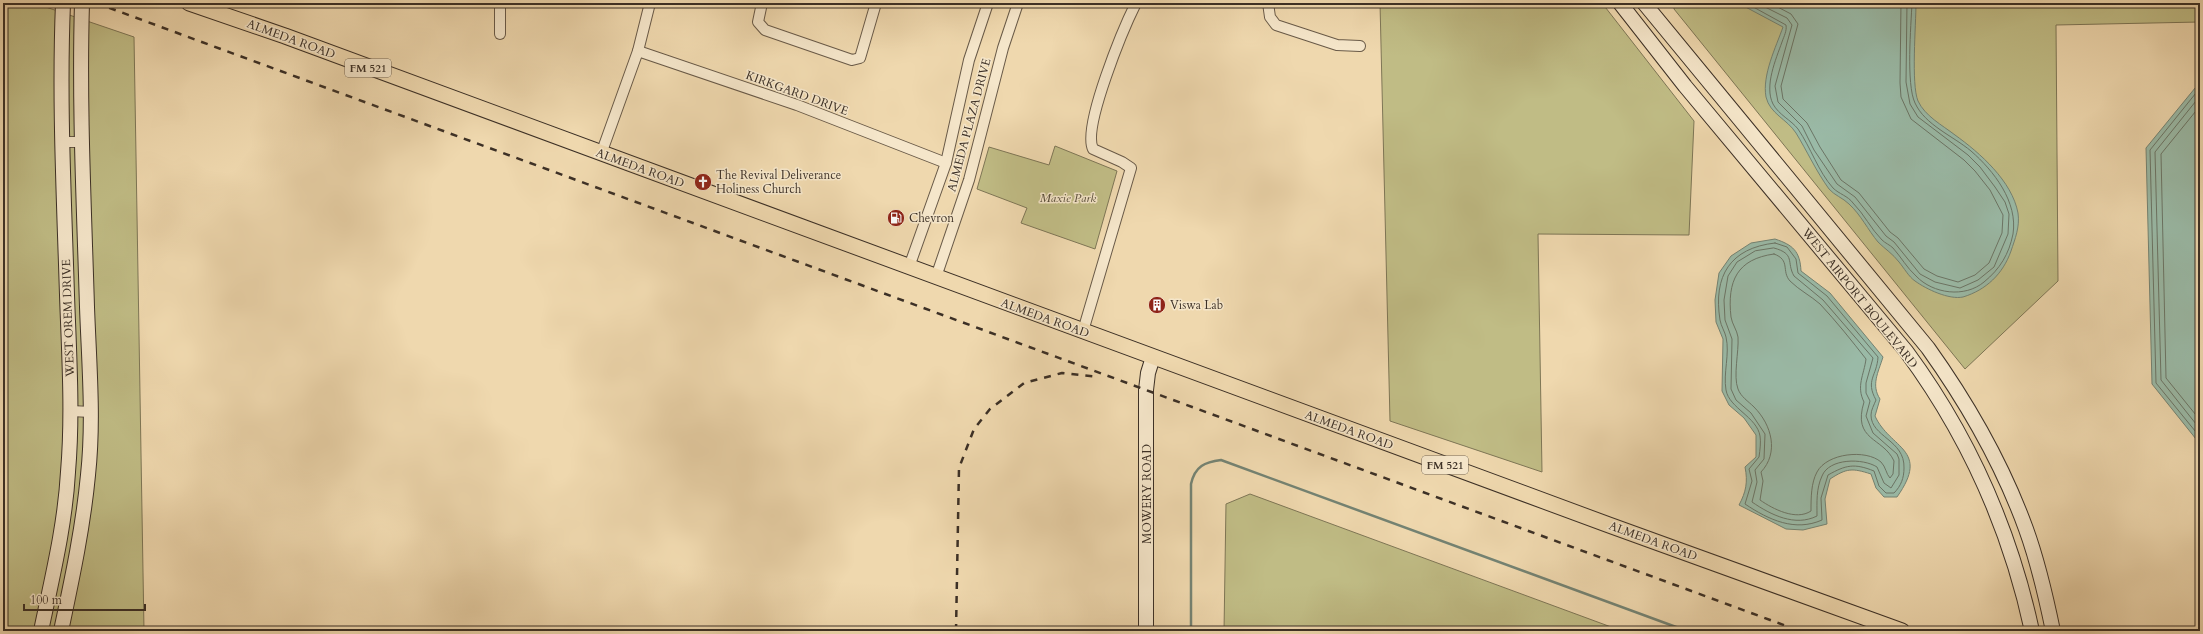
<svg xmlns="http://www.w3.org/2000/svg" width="2203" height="634" viewBox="0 0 2203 634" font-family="Cardo,serif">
  <rect width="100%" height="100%" fill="#efd8ae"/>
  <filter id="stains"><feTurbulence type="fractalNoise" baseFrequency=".005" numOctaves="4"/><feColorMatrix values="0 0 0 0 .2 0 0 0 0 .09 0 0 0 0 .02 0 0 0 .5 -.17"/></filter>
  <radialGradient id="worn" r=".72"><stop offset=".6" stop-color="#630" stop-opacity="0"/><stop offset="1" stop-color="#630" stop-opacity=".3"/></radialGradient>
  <g fill="#c0bc85" stroke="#7e7656">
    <path d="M3 3H34L134 37 144 631H3Z"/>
    <path d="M1380 3H1602L1694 121 1689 235 1538 234 1542 472 1390 421Z"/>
    <path d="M1674 3H2200V22L2056 25 2058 281 1965 369 1674 9Z"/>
    <path d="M1055 146 1117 171 1095 249 1021 223 1027 208 977 189 989 147 1049 165Z"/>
    <path d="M1250 494 1622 631H1224L1226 504Z"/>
  </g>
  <g fill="#9abaa7" stroke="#748373">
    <path d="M1738 3H1916C1916 25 1911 84 1918 101 1925 116 1942 125 1955 135 1980 153 2012 181 2018 213 2020 227 2015 239 2011 251 2003 274 1986 290 1963 297 1949 300 1926 289 1915 281 1909 277 1904 268 1899 262 1893 254 1885 249 1878 242 1868 230 1861 215 1849 204 1843 198 1834 195 1829 189 1816 171 1807 151 1796 133 1787 119 1770 114 1766 97 1762 75 1776 47 1783 27Z"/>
    <path d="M2200 82V444L2152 384 2146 148Z"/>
    <path d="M1775 239C1793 245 1800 251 1801 271L1830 293 1883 357C1878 373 1871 385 1880 399L1875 416C1890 449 1931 449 1897 497H1884L1876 488 1871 474C1852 468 1847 468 1830 479L1825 499 1827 524 1803 530 1786 529 1739 505C1746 492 1748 482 1745 467L1756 457V435L1744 418 1729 405 1722 391 1723 339 1716 322 1715 300 1719 273 1731 256 1751 243Z"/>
  </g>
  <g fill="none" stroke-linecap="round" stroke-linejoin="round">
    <g stroke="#6b7566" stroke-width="1">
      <path d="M1746 3 1786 25C1787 31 1784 36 1782 42 1776 59 1764 86 1773 104 1779 115 1791 120 1798 129 1811 148 1818 171 1833 188 1839 194 1848 196 1853 203 1864 214 1871 229 1882 240 1885 243 1890 245 1893 248 1901 257 1907 268 1916 276 1933 294 1965 298 1984 282 2000 269 2009 254 2013 234 2018 202 1994 171 1971 151 1953 136 1925 125 1915 103 1906 84 1911 26 1912 3"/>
      <path d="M1757 3 1787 18 1792 25 1775 86 1778 102 1802 126 1814 150 1837 184 1855 197 1886 236 1894 242 1920 274 1935 282 1960 288 1978 280 1994 267 2008 234 2009 214 2005 202 1995 187 1980 167 1968 155 1918 117 1910 104 1906 82 1907 3"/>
      <path d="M1770 3 1791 14 1798 24 1781 86 1783 99 1807 123 1820 147 1841 180 1859 193 1890 232 1898 238 1924 269 1937 276 1958 282 1975 275 1989 263 2002 233 2003 215 1990 190 1975 171 1964 160 1911 119 1901 97 1900 83 1901 3"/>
      <path d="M2200 88 2150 150 2156 383 2200 437"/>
      <path d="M2200 96 2155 152 2161 380 2200 429"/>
      <path d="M2200 106 2161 154 2166 378 2200 420"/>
      <path d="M1775 243 1787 247 1796 259 1798 273 1827 296 1878 357C1877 376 1865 380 1876 400 1874 405 1871 410 1871 415 1871 437 1905 440 1904 468 1904 478 1901 486 1894 493H1886L1879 486 1874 471C1854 463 1846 465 1828 475L1821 498 1822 520C1795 532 1769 520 1745 504L1752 481 1749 469 1759 457C1760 450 1761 442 1760 436 1757 417 1729 408 1726 390 1723 373 1730 354 1726 337 1725 332 1721 326 1720 320 1713 276 1730 248 1775 243Z"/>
      <path d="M1774 248C1796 254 1786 262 1794 276L1823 300 1873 358 1866 383V393L1870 401 1866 416 1873 433 1897 454 1899 459V475L1891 488 1884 483 1877 467C1863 458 1829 458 1822 476 1816 489 1817 502 1817 516 1795 527 1771 515 1752 502L1757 482 1755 470 1764 459 1765 434 1751 413 1736 400 1731 389 1732 339 1725 320 1724 300 1728 276 1737 262 1755 251Z"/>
      <path d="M1774 254C1791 260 1781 271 1790 281 1799 290 1811 296 1820 304 1836 321 1852 341 1866 359 1864 375 1856 386 1864 402 1852 441 1883 437 1894 461L1893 474 1890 478C1886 474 1886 467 1881 462 1866 449 1827 453 1817 472 1811 483 1811 498 1811 511 1796 521 1773 509 1760 500L1763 481 1761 472C1779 453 1772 425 1754 407 1748 401 1741 397 1738 389 1733 376 1739 352 1738 337 1737 330 1732 324 1731 317 1727 281 1737 259 1774 254Z"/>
    </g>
    <path stroke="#748373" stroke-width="2.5" d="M1191 631V484C1195 466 1205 462 1221 460L1687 631"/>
    <defs>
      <g id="street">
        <path d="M500 3V34"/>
        <path d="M762 3 758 22 765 30 852 60 860 58 876 3"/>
        <path d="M1268 3 1270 17 1276 25 1337 45 1360 46"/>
        <path d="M638 51 797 105 946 163"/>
        <path d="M62 142H82"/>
        <path d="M601 154 638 51 650 3"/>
        <path d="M909 267 946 163 969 60 988 3"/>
        <path d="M936 277 969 180 1003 48 1018 3"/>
        <path d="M1083 331 1131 168 1122 162 1093 149C1082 127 1124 27 1136 3"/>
        <path d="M71 411 91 412"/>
      </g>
      <g id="secondary">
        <path d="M1620 3 1685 86 1906 351C1968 435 2010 529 2032 631"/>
        <path d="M1644 3 1928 348C1968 404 2002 463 2026 529 2038 562 2046 597 2053 631"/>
        <path d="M41 631C52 578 65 526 68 472 73 413 69 354 67 295 64 197 59 100 63 3"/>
        <path d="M61 631C72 579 83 528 88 475 94 420 89 363 87 307 84 206 79 104 82 3"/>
        <path d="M1146 631V390L1148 373 1153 357"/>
      </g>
      <path id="primary" d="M189 3 285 36 1609 525 1902 631"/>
    </defs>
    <use href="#street" stroke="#695a48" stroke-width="12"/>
    <use href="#secondary" stroke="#3c3026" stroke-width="16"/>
    <use href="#primary" stroke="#3c3026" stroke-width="17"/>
    <use href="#street" stroke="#f5e6ca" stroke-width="10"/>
    <use href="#secondary" stroke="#f5e6ca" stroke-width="14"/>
    <use href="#primary" stroke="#efd8ae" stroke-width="15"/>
    <g stroke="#3c3026" stroke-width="2.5" stroke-dasharray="7 7" stroke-linecap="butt">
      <path d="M96 3 1800 631"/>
      <path d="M956 631 959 468 974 429 990 409 1024 383 1062 373 1099 377"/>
    </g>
  </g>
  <defs>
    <symbol id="church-disc" viewBox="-11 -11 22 22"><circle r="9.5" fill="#8f2418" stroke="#f5e6ca"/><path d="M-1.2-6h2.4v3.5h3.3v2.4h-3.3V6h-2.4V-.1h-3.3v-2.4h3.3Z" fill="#fff"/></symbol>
    <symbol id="fuel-disc" viewBox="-11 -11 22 22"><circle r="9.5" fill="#8f2418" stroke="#f5e6ca"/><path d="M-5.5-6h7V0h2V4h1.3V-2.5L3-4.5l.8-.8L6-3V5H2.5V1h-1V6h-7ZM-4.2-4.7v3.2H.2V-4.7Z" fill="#fff"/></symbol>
    <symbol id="building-disc" viewBox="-11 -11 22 22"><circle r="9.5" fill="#8f2418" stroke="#f5e6ca"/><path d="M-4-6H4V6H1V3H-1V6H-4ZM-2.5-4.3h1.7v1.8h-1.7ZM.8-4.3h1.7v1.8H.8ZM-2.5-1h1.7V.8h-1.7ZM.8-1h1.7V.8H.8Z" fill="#fff"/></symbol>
  </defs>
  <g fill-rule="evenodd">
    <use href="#church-disc" x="693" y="172" width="20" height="20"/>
    <use href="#fuel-disc" x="886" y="208" width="20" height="20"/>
    <use href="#building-disc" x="1147" y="295" width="20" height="20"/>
  </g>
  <g text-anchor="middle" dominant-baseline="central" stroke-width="3" stroke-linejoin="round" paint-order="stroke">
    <g fill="#f5e6ca" stroke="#746757" stroke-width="1">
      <rect x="345" y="59" width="46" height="18" rx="3"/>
      <rect x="1422" y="456" width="46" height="18" rx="3"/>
    </g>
    <g font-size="11" font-weight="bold" fill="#3c3026">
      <text x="368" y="68">FM 521</text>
      <text x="1445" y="465">FM 521</text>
    </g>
    <g font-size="12" fill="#3c3026" stroke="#f5e6ca">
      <text transform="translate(291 39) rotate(20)">ALMEDA ROAD</text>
      <text transform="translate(797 93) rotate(20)">KIRKGARD DRIVE</text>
      <text transform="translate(969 125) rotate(-75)">ALMEDA PLAZA DRIVE</text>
      <text transform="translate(640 168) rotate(20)">ALMEDA ROAD</text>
      <text transform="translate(1860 298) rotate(51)">WEST AIRPORT BOULEVARD</text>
      <text transform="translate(68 318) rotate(-92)">WEST OREM DRIVE</text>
      <text transform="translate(1045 318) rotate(20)">ALMEDA ROAD</text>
      <text transform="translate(1349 430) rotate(20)">ALMEDA ROAD</text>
      <text transform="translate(1147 494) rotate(-90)">MOWERY ROAD</text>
      <text transform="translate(1653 541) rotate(20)">ALMEDA ROAD</text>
    </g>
    <g font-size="12" fill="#3c3026" stroke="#f5e6ca" text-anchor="start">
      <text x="716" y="175">The Revival Deliverance<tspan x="716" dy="14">Holiness Church</tspan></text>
      <text x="909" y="218">Chevron</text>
      <text x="1170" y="305">Viswa Lab</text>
    </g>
    <g font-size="12" font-style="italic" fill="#564c39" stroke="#f5e6ca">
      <text x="1068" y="198">Maxie Park</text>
    </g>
  </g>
  <rect width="2203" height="634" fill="none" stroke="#efd8ae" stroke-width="16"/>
  <rect x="4" y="4" width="2195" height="626" fill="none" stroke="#3c3026" stroke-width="2"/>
  <rect x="8" y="8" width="2187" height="618" fill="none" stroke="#3c3026"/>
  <path d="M24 604v6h121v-6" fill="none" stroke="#3c3026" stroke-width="2"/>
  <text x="30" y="604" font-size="12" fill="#3c3026" stroke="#f5e6ca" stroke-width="3" paint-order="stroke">100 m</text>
  <rect width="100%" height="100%" filter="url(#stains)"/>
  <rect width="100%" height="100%" fill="url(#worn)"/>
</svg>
